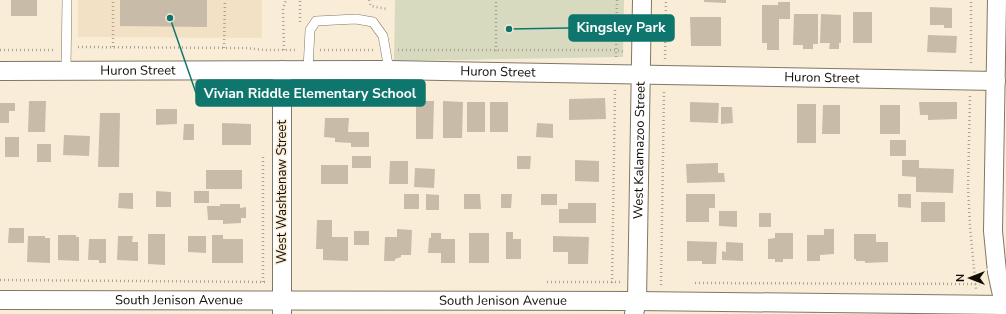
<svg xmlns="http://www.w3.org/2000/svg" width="1006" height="314" viewBox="0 0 1006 314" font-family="'Nunito Sans',sans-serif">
  <rect width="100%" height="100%" fill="#faedd8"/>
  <path fill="#f2e1c5" d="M78 0H262V38L78 37Z"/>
  <path fill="#d7dabf" d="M395 0H624L623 57 394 61Z"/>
  <g fill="#c8bca8">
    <rect x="11" y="0" width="26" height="16"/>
    <path d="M120 0H207V27L120 26Z"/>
    <path d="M704 0H726V3L704 2Z"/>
    <path d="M778 2H790V19H779V50H767V43H762V5H778Z"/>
    <path d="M930 7 952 8V28H944V25H930Z"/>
    <rect x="853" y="12" width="19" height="31"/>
    <path d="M794 14H818V44H813V49H803V45H793Z"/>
    <path d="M821 14 841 15V43H839V49H829L830 43H820Z"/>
    <path d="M690 17H721V46H691Z"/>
    <path d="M928 35 957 36 956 53 927 52Z"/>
    <path d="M605 98 606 119 569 120V99Z"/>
    <path d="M29 101H46L45 132H28Z"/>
    <path d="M416 101H434L433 139H416Z"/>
    <path d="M443 101 463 102 462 138H443Z"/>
    <rect x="467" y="102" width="18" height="30"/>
    <rect x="490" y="102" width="18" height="30"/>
    <path d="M690 102 719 103 718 123 690 122Z"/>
    <path d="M919 102H957V119L928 120V115H920Z"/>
    <path d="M0 103H15V111H9V123H0Z"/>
    <rect x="797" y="104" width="19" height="39"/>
    <path d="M823 105H840V134H822Z"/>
    <rect x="880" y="105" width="20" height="29"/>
    <path d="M721 107H732L733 123 721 124Z"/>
    <path d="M156 109H177V124L156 125Z"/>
    <path d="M100 113H120L119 167H98Z"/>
    <path d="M325 118H349L348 132H369V147H351V143L335 142V138L324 137Z"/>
    <path d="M222 123 251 124V145H222Z"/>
    <path d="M537 123 553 124V138L536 137Z"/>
    <path d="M184 124H194V140H183Z"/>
    <path d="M64 135 90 136 89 156 63 155Z"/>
    <rect x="5" y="137" width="14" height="20"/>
    <rect x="890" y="140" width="16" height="16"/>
    <rect x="37" y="144" width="14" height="18"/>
    <rect x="352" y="156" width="19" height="12"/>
    <path d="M517 156H531L530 169H517Z"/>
    <path d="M575 160 599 161V182L575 181Z"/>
    <path d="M902 160H919V168L954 169 953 193 916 192V177L902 176Z"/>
    <path d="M390 161H408V184H389Z"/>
    <path d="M718 163V173H724L725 182 687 183 686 164Z"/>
    <rect x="321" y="165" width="27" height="19"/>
    <path d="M415 168 435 169 434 188 414 187Z"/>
    <rect x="206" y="170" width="36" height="19"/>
    <path d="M156 191 171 192V207H156Z"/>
    <rect x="194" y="191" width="15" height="12"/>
    <path d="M119 193H133V209L118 208Z"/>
    <rect x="404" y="194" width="15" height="15"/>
    <path d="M426 194 439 195V210H426Z"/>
    <path d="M464 194H480L481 209H464Z"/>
    <path d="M501 194H512L511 208H501Z"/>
    <rect x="541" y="194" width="16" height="11"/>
    <path d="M686 194H715V208H709V222H686Z"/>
    <path d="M898 194H911V208L898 207Z"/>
    <rect x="921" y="202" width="24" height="20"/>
    <path d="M568 203H596V223H559V209H568Z"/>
    <path d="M220 204H240V208L246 207V218H241V223L223 224V220H208L207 206H220Z"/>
    <path d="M719 211H737V227L719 226Z"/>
    <rect x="759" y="213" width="12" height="14"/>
    <path d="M317 220H332V237H348V261L323 260V249H316Z"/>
    <path d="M9 228H24V243H8Z"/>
    <path d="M397 229 412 230 411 255H401V257L395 259V261H384L385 237H397Z"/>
    <path d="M824 229H834V254L820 255V261H807V235H824Z"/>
    <rect x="354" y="231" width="15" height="14"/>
    <path d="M506 232H513V239H521V259H506Z"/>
    <path d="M431 233H441V239H455V263H441V253H428L429 238H431Z"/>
    <rect x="469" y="233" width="20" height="30"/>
    <path d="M775 233H793V259H783V262H775V259H768V239L775 238Z"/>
    <path d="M148 234H165V265L148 264Z"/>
    <path d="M854 234H876V242H888V262L865 263V261H856V259H854Z"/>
    <path d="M58 235H76V237H79V261L58 260Z"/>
    <path d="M212 235H223V239H243V263H212Z"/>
    <path d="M28 236H45V238H50V263L27 262Z"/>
    <path d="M118 236H133L132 242H138V261L117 260Z"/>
    <path d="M188 236H206V253L188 252Z"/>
    <path d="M553 236 589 237 588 264H568V252H553Z"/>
    <path d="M89 239H106V263H99V260H88Z"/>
    <path d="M687 241 717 242 716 264H702V261H687Z"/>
    <path d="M726 242 743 243V261L722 260V251L726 252Z"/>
  </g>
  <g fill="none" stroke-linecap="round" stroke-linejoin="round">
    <defs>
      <g id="lane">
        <path d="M308 69 310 30 316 21 356 19 373 22 383 36 389 70"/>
        <path d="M66 70 67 0"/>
      </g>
      <g id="street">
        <path d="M997 0 993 231 997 272 1006 313"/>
        <path d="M282 70V314"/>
        <path id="s1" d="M0 71 389 70 996 81"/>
        <path id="s2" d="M0 300 637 301 1006 305"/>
        <path id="s3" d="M634 314 637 301 642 0"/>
      </g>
    </defs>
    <use href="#lane" stroke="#827764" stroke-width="10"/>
    <use href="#street" stroke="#827764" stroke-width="20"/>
    <g stroke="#aca292" stroke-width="2.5" stroke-dasharray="1 3" stroke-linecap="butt">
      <path d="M369 0 371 6 387 9"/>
      <path d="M300 22V0"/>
      <path d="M78 47 247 48 264 50H297"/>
      <path d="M113 47V0"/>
      <path d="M224 48 225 0"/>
      <path d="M0 50H55"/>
      <path d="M284 50 283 9 286 0"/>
      <path d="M320 50H373"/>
      <path d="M398 50H616L625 52"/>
      <path d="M496 51V0"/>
      <path d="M616 57 617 0"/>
      <path d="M665 59 666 0"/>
      <path d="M971 63V0"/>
      <path d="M299 89H424"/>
      <path d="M970 96 968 187 970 227 976 289"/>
      <path d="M0 280 266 282"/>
      <path d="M263 282V157"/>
      <path d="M547 282H622"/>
      <path d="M612 283 615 90"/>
      <path d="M695 283 984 284"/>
      <path d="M661 285 664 90"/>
    </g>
    <use href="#lane" stroke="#fff" stroke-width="9"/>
    <use href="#street" stroke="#fff" stroke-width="18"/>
  </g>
  <g text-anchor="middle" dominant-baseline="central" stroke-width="3" stroke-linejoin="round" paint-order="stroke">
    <g font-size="13" fill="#100c06" stroke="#faedd8">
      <text stroke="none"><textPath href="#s1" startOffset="138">Huron Street</textPath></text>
      <text stroke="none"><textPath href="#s1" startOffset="498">Huron Street</textPath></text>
      <text stroke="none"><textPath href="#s1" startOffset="822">Huron Street</textPath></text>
      <text stroke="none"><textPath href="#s3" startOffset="164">West Kalamazoo Street</textPath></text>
      <text transform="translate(282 192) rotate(-90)">West Washtenaw Street</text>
      <text stroke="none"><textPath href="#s2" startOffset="179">South Jenison Avenue</textPath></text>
      <text stroke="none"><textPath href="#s2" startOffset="503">South Jenison Avenue</textPath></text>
    </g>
  </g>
  <path fill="none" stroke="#0f766e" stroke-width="1.5" d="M509 29L569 28M170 18L196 93"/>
  <g fill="#0f766e" stroke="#faedd8" stroke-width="1.5">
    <circle cx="509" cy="29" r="4"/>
    <circle cx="170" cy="18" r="4"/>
  </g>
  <g fill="#0f766e" stroke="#0f766e" stroke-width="1.5">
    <rect x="569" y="15" width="105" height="26" rx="4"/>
    <rect x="196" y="80" width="229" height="26" rx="4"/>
  </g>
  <g font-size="14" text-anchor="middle" font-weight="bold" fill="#fff">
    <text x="621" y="32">Kingsley Park</text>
    <text x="310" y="98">Vivian Riddle Elementary School</text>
  </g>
  <g transform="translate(970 278) rotate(270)" stroke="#faedd8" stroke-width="3" paint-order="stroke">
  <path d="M0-3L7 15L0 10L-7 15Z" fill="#100c06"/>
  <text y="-6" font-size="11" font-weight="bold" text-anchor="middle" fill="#100c06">N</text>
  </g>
</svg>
